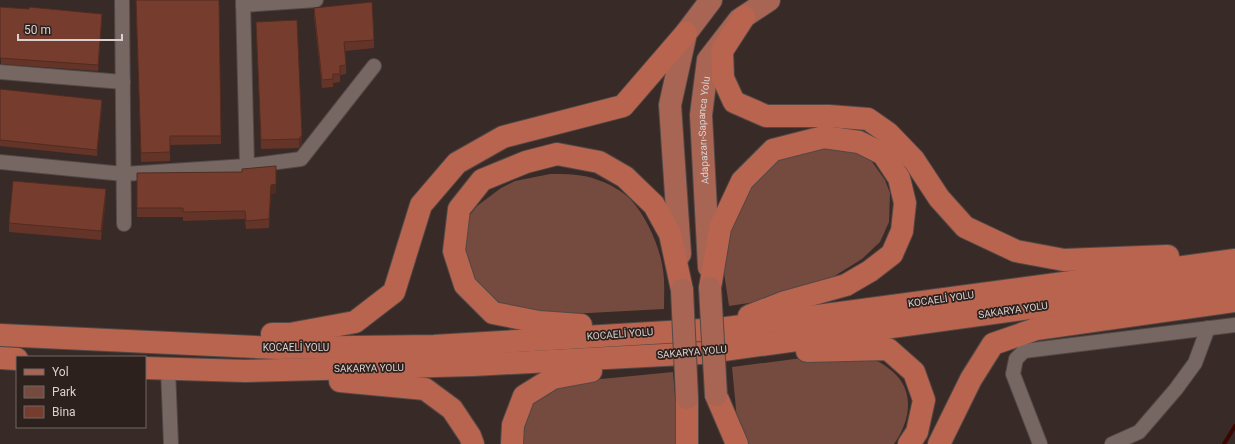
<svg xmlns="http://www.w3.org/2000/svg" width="1235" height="444" viewBox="0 0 1235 444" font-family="Roboto,sans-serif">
  <rect width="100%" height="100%" fill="#372a27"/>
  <g fill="#754a3f">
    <path d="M842 145 870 159 885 180 890 193 889 222 880 242 862 259 828 280 775 299 729 306 721 253 726 222 768 159Z"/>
    <path d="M550 174C566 174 584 174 598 180 608 183 626 193 632 201 647 218 660 247 663 270 665 283 664 296 664 309L533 316 477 301 460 280 469 216 477 206 501 188 515 181Z"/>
    <path d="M825 355C839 356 860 356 874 360 881 362 887 367 892 371 916 391 910 422 894 444H740L739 441 732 367Z"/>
    <path d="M673 372 679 444H513L528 402 570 382Z"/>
  </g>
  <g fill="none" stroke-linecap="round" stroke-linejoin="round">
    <path stroke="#3c0700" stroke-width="4" d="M1224 444 1235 426"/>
    <defs>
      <g id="minor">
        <path d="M122 0 124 224"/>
        <path d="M243 0 247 166"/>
        <path d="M243 5 316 0"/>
        <path d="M0 72 123 82"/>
        <path d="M0 162 124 174 247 166 301 159 374 66"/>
        <path d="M168 369 171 444"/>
        <path d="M1040 444 1013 374 1016 359 1024 351 1235 325"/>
        <path d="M1112 444 1139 432 1176 389 1195 363 1208 328"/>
      </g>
      <g id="primary">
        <path d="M680 254 670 105 686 33 711 0"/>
        <path id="s1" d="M709 267 701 115 708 60 739 20 769 0"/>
      </g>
      <g id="trunk">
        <path d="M744 17 722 51 723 78 734 102 766 116H829L868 119 888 133 914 160 939 198 965 227 1016 251 1064 260 1168 256"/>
        <path d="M710 288 720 228 742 181 773 150 824 137 859 142 883 154 899 178 905 203 902 231 892 254 870 271 846 285 785 302 749 316"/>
        <path d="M581 325 539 322 493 313 465 285 454 251 459 209 482 180 526 162 557 154 599 162 625 177 654 205 670 234 682 290"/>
        <path d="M272 334H290L355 322 394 292 421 205 457 163 503 137 623 106 686 33"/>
        <path d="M0 335 276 348 434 346 719 329 1235 260"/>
        <path d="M807 351 888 349 914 372 924 400 917 432 909 444"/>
        <path d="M0 358 17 359"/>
        <path d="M145 368 245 371 473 365 702 353 1235 280"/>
        <path d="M340 381 425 389 452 409 470 436 473 444"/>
        <path d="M716 395 737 444"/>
        <path d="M512 444 513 425 524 396 553 378 591 371"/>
        <path d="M687 444V398"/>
        <path d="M939 444 971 379 993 344 1036 329 1235 301"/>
      </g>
    </defs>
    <use href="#minor" stroke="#534845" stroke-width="16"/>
    <use href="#primary" stroke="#534845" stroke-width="24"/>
    <use href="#trunk" stroke="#534845" stroke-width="24"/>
    <use href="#minor" stroke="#766763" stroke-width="14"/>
    <use href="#primary" stroke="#a86554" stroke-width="22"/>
    <use href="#trunk" stroke="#b9644f" stroke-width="22"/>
    <defs>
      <g id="primary-bridge">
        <path d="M710 288 716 395"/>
        <path d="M682 290 687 398"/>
      </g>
    </defs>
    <use href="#primary-bridge" stroke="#534845" stroke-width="24" stroke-linecap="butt"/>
    <use href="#primary-bridge" stroke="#a86554" stroke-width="22"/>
  </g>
  <g fill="#653428">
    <path d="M219 0 221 144 170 145V161L141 162 136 9Z"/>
    <path d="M0 7 102 20 98 71 1 64Z"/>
    <path d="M314 8 374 40V48L345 51 346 65V74L340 75V82L333 83V87L322 88 314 16Z"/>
    <path d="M256 22 302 144 299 148 261 149Z"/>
    <path d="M0 89 102 106 97 156 0 146Z"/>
    <path d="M137 173 276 193 271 194 269 228 246 229 245 219 183 221V217H137Z"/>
    <path d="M106 198 101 240 9 232V223Z"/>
  </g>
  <g fill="#532b20">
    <path d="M102 14V20L98 71V65Z"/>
    <path d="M102 100V106L97 156V150Z"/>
    <path d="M302 135V144L299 148V139Z"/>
    <path d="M276 166V193L271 194 269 228V219L271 185Z"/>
    <path d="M106 189V198L101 240V231Z"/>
  </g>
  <g fill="#763d2e" stroke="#532b20">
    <path d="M136 0H219L221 136H170V152L141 153Z"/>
    <path d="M372 2 374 40 344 42 346 65 340 66V74H333V79L322 80 314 8Z"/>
    <path d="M0 7 29 9V7L102 14 98 65 0 58Z"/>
    <path d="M297 20 302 135 299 139 261 140 256 22Z"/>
    <path d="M0 89 102 100 97 150 0 140Z"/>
    <path d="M276 166V184L271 185 269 219 246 221 245 211 183 212V208H137V173L242 172V169Z"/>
    <path d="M13 181 106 189 101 231 9 223Z"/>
  </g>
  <g text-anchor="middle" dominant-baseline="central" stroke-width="3.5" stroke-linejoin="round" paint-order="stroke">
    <g font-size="10" fill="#dad1cf" stroke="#2d211d">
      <text stroke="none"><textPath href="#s1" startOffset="137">Adapazarı-Sapanca Yolu</textPath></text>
      <text transform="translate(941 299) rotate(-8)">KOCAELİ YOLU</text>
      <text transform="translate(1013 310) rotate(-8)">SAKARYA YOLU</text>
      <text transform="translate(620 334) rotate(-4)">KOCAELİ YOLU</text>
      <text x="296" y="347">KOCAELİ YOLU</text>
      <text transform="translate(692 352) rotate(-5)">SAKARYA YOLU</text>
      <text transform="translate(369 368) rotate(-1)">SAKARYA YOLU</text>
    </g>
  </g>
  <rect x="16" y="356" width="130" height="72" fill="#2d211d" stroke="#726764"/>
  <rect x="24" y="369" width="20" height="6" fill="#a86554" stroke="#726764"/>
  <text x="52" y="376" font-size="12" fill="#dad1cf">Yol</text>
  <rect x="24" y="386" width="20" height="12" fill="#754a3f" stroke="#726764"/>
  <text x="52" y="396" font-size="12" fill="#dad1cf">Park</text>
  <rect x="24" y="406" width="20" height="12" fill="#763d2e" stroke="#726764"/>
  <text x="52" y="416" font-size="12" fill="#dad1cf">Bina</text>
  <path d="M18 34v6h104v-6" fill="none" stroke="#dad1cf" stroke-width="2"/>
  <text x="24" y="34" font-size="12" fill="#dad1cf" stroke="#2d211d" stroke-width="3" paint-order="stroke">50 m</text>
</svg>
